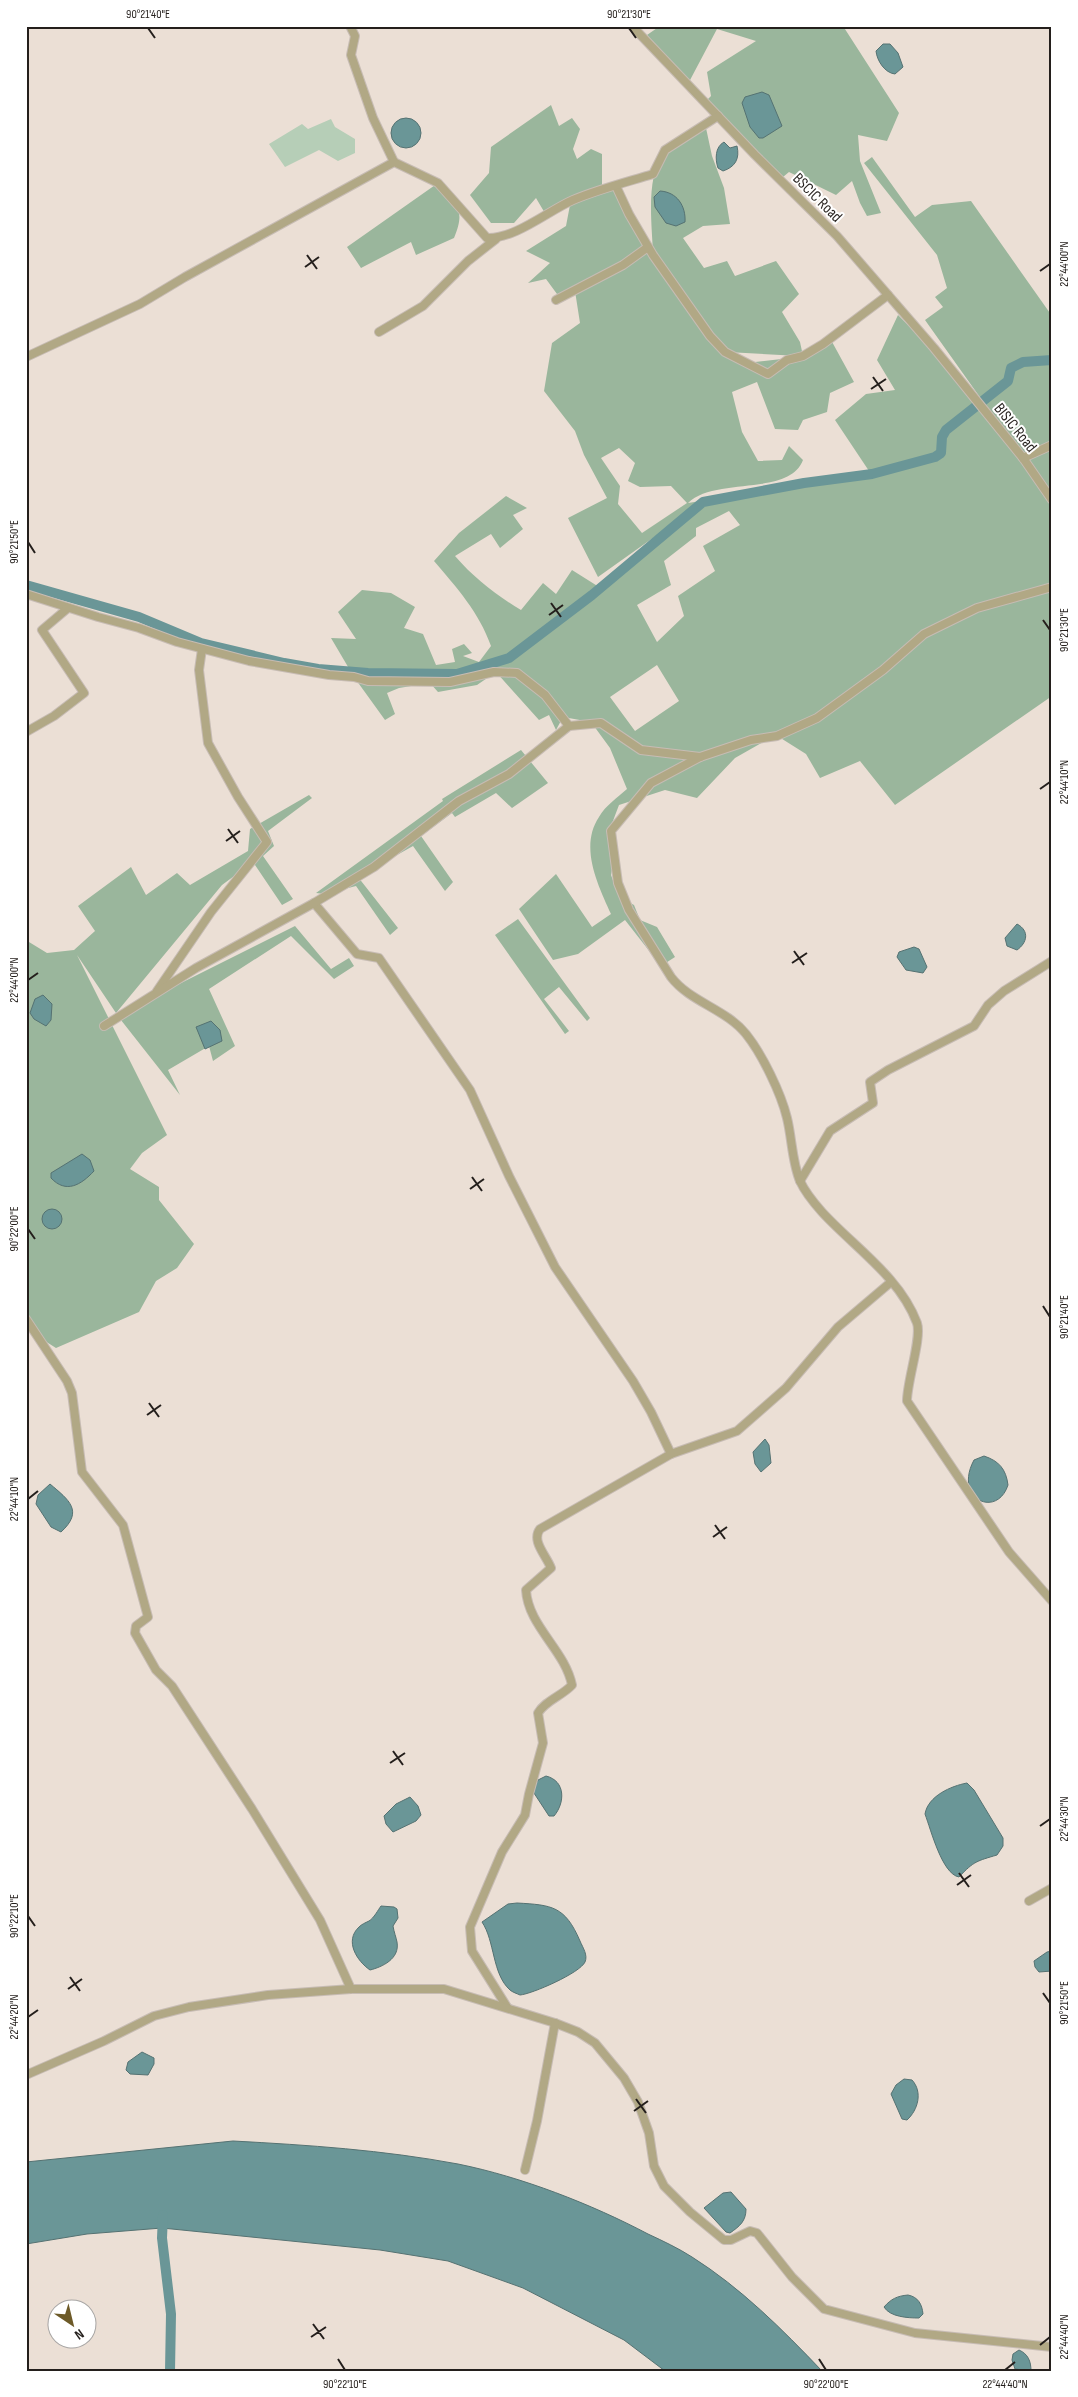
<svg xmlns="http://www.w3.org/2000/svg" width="1078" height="2397" viewBox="0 0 1078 2397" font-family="'Sofia Sans Condensed',sans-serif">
  <rect width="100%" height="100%" fill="#ebdfd5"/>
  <path fill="#b6ceb7" d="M331 119 335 127 355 139V153L338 161 319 150 285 167 269 144 302 124 308 129Z"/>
  <g fill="#9ab69c" fill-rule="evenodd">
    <path d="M660 26H843L899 113 887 141 858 135 860 161 881 213 867 216 860 203 852 181 836 195 789 172 783 177 706 101 711 96 707 72 756 41 717 29 689 82 647 35Z"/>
    <path d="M551 105 559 126 572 118 580 129 573 149 577 159 591 149 602 154V189L616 186 653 254C652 224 645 175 665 151 675 139 692 133 706 128L712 156 724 188 730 224 703 226 683 238 704 268 727 261 735 276 776 261 799 294 782 312 800 342 803 356 831 340 854 382 830 393 827 412 803 420 798 430 775 429 757 382 732 392 742 432 758 461 782 460 789 446 803 460C789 497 715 476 688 503L871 474 835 420 866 394 895 390 877 360 898 315 932 349 971 401 1021 455 925 320 943 307 935 297 947 288 937 255 864 163 872 157 915 217 932 205 971 201 1052 316V587L977 608 924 634 817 718 772 737 735 758 697 798 665 790 619 805 608 834 615 854 611 875 619 897 634 905 640 920 657 927 675 957 661 966 625 920 578 954 553 960 519 909 556 874 592 927 611 914C598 885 579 847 599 817 605 806 618 797 627 789L610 748 591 722 563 717 556 730 549 715 539 720 496 672 477 685 438 692 430 683 399 688 387 693 395 714 385 720 354 677 331 638 356 639 338 612 362 590 391 593 415 607 404 628 423 634 436 665 455 662 452 649 464 644 472 653 463 656 479 662 491 646C479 612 457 588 434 561L459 533 506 496 527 508 513 515 523 529 500 548 491 534 455 556C474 578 496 595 521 610L543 583 556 594 572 570 599 587 695 508 598 577 568 518 607 498 584 455 575 431 544 391 552 343 580 323 575 291 567 294H557L546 279 528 283 550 263 526 251 566 226 570 205 546 215 536 198 514 223H491L470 195 489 173 491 147ZM727 352 799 356V357L746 363ZM619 448 635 463 628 481 640 487 671 486 687 503 642 533 618 504 620 486 601 458ZM729 511 740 525 703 546 715 571 678 596 684 616 657 642 637 605 671 585 664 561 696 536V528ZM657 665 679 701 635 731 610 697Z"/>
    <path d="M438 183C457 205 466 209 454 238L416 255 411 242 361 268 347 247Z"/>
    <path d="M1052 590V696L895 805 860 761 820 778 806 754 779 737 819 721 926 636 978 609Z"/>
    <path d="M521 750 548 783 512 808 496 793 455 817 452 813 421 836 453 882 445 891 413 846 358 877 398 928 390 935 356 886 325 894 316 893 443 801 442 799Z"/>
    <path d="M309 795 312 798 268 831 274 846 263 856 293 899 282 905 253 862 222 885 116 1013 77 955 167 1135 142 1153 130 1169 159 1187V1200L194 1244 177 1268 156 1281 139 1312 56 1348 26 1329V944L29 942 47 953 74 950 95 931 78 906 131 867 146 895 177 873 190 885 248 851 250 829Z"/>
    <path d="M518 919 590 1018 587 1021 559 987 544 999 569 1031 565 1034 495 935Z"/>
    <path d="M295 926 331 969 349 958 354 966 334 979 291 936 209 989 235 1046 213 1061 209 1046 168 1070 180 1095 117 1015Z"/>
  </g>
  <g fill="#6a9697" stroke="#557272">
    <path d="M883 44H890L898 53 903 67 895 74C885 73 877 61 876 51Z"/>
    <path d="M762 92 769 95 782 126 763 138H759L750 127 742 103 745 97Z"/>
    <circle cx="406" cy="133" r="15"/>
    <path d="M724 142 730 148 737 146C740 159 735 167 723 171L718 168C715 159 715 147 724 142Z"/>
    <path d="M660 191C677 192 686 206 685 222L676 226 666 223 655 207 654 197Z"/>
    <path d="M1017 924C1030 931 1027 943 1017 950L1007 946 1005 938Z"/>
    <path d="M914 947 919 949 927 967 923 973 906 970 897 957 899 952Z"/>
    <path d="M43 995 52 1004 51 1020 46 1026 34 1019 30 1013 35 999Z"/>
    <path d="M211 1021 220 1030 222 1041 205 1049 196 1027Z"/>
    <path d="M82 1154 90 1160 94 1171C81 1185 66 1194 51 1178V1173Z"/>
    <circle cx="52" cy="1219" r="10"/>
    <path d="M765 1439 769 1445 771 1463 761 1472 755 1464 753 1452Z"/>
    <path d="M984 1456C999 1461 1006 1469 1008 1485 997 1519 953 1499 974 1460Z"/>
    <path d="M50 1484C69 1500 84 1511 61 1532L51 1527 36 1504 38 1495Z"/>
    <path d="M546 1776C566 1781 565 1803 554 1816H549L532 1790 538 1780Z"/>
    <path d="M967 1783 974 1790 1003 1838V1846L997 1855C977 1861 974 1861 959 1877 942 1874 931 1830 925 1814 928 1796 951 1786 967 1783Z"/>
    <path d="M410 1797 418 1806 421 1815 416 1821 393 1832 386 1824 384 1816 396 1804Z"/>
    <path d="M517 1903C552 1905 565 1906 580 1941 583 1948 588 1955 585 1962 580 1973 532 1994 520 1995 518 1994 512 1992 510 1990 492 1974 495 1941 482 1922L508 1904Z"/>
    <path d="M381 1906 394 1907 397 1909 398 1918 393 1926C394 1932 396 1937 397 1942 400 1959 382 1967 370 1970 357 1961 344 1941 359 1927 362 1924 365 1923 369 1921 374 1918 378 1910 381 1906Z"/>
    <path d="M1052 1951V1971L1039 1972 1035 1967 1034 1961 1047 1952Z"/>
    <path d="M142 2052 154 2058V2064L148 2075 130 2074 126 2070 128 2062Z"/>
    <path d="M904 2079 912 2080C923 2092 918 2110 907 2120L902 2119 891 2094 896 2085Z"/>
    <path d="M233 2141C308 2145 383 2150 458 2164 522 2177 591 2204 648 2234 663 2241 678 2248 692 2257 741 2288 782 2329 822 2371H665L624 2340 523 2288 448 2261 380 2250 162 2228 87 2234 26 2244V2162Z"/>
    <path d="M731 2192 746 2209C746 2221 740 2226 730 2233L726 2232 704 2208 723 2193Z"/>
    <path d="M908 2295C918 2297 922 2304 923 2314L919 2318C908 2318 890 2317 884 2307 891 2299 897 2296 908 2295Z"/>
    <path d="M1019 2350C1028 2354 1031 2361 1031 2371L1015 2369 1012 2360 1013 2354Z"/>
  </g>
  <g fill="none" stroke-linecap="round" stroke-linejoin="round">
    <g stroke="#6a9697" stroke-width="10">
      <path d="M26 585 139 617 201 643 284 663 318 669 368 673 457 674 509 658 592 595 703 502 804 483 872 474 935 457 941 453 942 437 946 430 1008 381 1011 368 1023 362 1052 360"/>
      <path d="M163 2215 162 2238 171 2314 170 2371"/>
    </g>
    <defs>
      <g id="street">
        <path d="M350 26 355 36 351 55 373 118 394 162"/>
        <path d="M632 26 755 155 837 236 934 348 1023 458 1052 500"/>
        <path d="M616 186 629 214 653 255 710 336 725 352 768 374 787 360 803 356 823 344 888 295"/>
        <path d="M556 300 623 265 648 247"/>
        <path d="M379 332 423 306 468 261 496 239"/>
        <path d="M26 357 140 304 185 277 394 162 438 183 487 238C515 239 548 211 573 200 599 189 627 182 653 174L665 150 718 116"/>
        <path d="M1023 458 1052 445"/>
        <path d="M1052 587 977 608 924 634 883 670 817 718 777 736 751 740 700 757 651 783 611 831 618 883 629 910 671 977C690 1002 726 1009 746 1034 762 1054 781 1093 787 1118 792 1138 792 1162 800 1181 805 1192 814 1203 822 1212 854 1247 900 1277 917 1323 922 1338 907 1381 907 1401L1009 1552 1052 1601"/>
        <path d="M26 594 98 617 139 628 177 642 249 661 329 675 354 677 368 681 450 682 494 672 517 673 545 695 569 726"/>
        <path d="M26 732 54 716 84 693 42 630 68 608"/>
        <path d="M314 903 357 954 379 958 470 1090 509 1176 555 1267 633 1381 651 1412 671 1454"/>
        <path d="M157 991 211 912 267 842 238 797 208 743 199 670 202 649"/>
        <path d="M104 1026 196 968 314 903 374 867 459 801 509 774 569 726 601 723 641 750 700 757"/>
        <path d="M800 1181 830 1131 873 1103 870 1082 888 1070 974 1026 988 1005 1004 991 1052 961"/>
        <path d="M26 1319 67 1381 72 1393 82 1472 123 1525 148 1617 136 1626 135 1633 156 1670 172 1686 252 1809 320 1920 351 1989"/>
        <path d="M1029 1901 1052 1888"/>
        <path d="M507 2007 472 1951 470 1927 502 1852 525 1815 529 1794 543 1743 538 1713C546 1700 562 1696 572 1685 565 1650 528 1626 526 1590L551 1568C546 1555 531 1541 540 1529L671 1454 737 1431 786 1388 838 1327 891 1282"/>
        <path d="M26 2075 104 2041 154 2016 189 2007 268 1995 351 1989H444L555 2023 578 2032 595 2043 624 2078 638 2102 649 2133 654 2166 664 2186 690 2212 724 2240H731L750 2231 757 2233 792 2277 824 2309 915 2333 1052 2347"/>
        <path d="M525 2170 537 2121 555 2023"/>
      </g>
    </defs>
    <use href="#street" stroke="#c7bcb4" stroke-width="10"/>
    <use href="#street" stroke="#b1a885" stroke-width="8"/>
  </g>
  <path fill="none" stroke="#241f1c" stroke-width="2" d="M148 28 155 38M629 28 636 38M307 255 317 269M305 267 319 257M1040 271 1050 264M873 377 883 391M871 389 886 379M28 542 35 553M551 603 561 617M549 615 563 605M1043 620 1050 630M1040 789 1050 782M228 829 238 843M226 841 240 831M794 951 804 965M792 963 807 953M28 980 38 973M472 1177 482 1191M470 1189 484 1179M28 1229 35 1239M1043 1306 1050 1317M149 1403 159 1417M147 1415 161 1405M28 1499 38 1491M715 1525 725 1539M713 1537 727 1527M393 1751 403 1765M390 1763 405 1753M1040 1826 1050 1819M959 1873 969 1887M957 1885 971 1875M28 1916 35 1926M70 1977 80 1991M68 1989 82 1979M1043 1993 1050 2003M28 2017 38 2010M636 2099 646 2113M634 2111 648 2101M313 2324 324 2339M311 2337 326 2327M1040 2345 1050 2337M338 2359 345 2370M819 2359 826 2370M1005 2370 1015 2362"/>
  <g text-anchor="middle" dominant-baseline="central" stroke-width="4" stroke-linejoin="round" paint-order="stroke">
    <g font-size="16" fill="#241f1c" stroke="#fff">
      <text transform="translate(817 198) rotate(45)">BSCIC Road</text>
      <text transform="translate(1015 428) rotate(51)">BISIC Road</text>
    </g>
  </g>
  <rect width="1078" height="2397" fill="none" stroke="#ffffff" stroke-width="55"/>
  <g transform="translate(72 2324) rotate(145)"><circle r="24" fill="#ffffff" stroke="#a7a5a4"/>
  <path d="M0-4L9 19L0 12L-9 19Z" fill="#6d5a28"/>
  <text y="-8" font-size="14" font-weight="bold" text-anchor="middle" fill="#241f1c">N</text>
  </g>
  <rect x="28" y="28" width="1022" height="2342" fill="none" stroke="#241f1c" stroke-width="2"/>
  <g font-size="12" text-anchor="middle" fill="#241f1c">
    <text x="148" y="18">90°21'40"E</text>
    <text x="629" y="18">90°21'30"E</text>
    <text transform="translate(1064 264) rotate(-90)" y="4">22°44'00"N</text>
    <text transform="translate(14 542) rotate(-90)" y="4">90°21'50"E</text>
    <text transform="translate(1064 630) rotate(-90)" y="4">90°21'30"E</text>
    <text transform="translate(1064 782) rotate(-90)" y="4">22°44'10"N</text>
    <text transform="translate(14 980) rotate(-90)" y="4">22°44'00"N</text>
    <text transform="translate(14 1229) rotate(-90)" y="4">90°22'00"E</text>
    <text transform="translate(1064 1317) rotate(-90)" y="4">90°21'40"E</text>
    <text transform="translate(14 1499) rotate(-90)" y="4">22°44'10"N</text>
    <text transform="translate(1064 1819) rotate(-90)" y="4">22°44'30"N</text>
    <text transform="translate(14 1916) rotate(-90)" y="4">90°22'10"E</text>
    <text transform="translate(1064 2003) rotate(-90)" y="4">90°21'50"E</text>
    <text transform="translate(14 2017) rotate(-90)" y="4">22°44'20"N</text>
    <text transform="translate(1064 2337) rotate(-90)" y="4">22°44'40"N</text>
    <text x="345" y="2388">90°22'10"E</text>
    <text x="826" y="2388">90°22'00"E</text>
    <text x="1005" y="2388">22°44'40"N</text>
  </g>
</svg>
